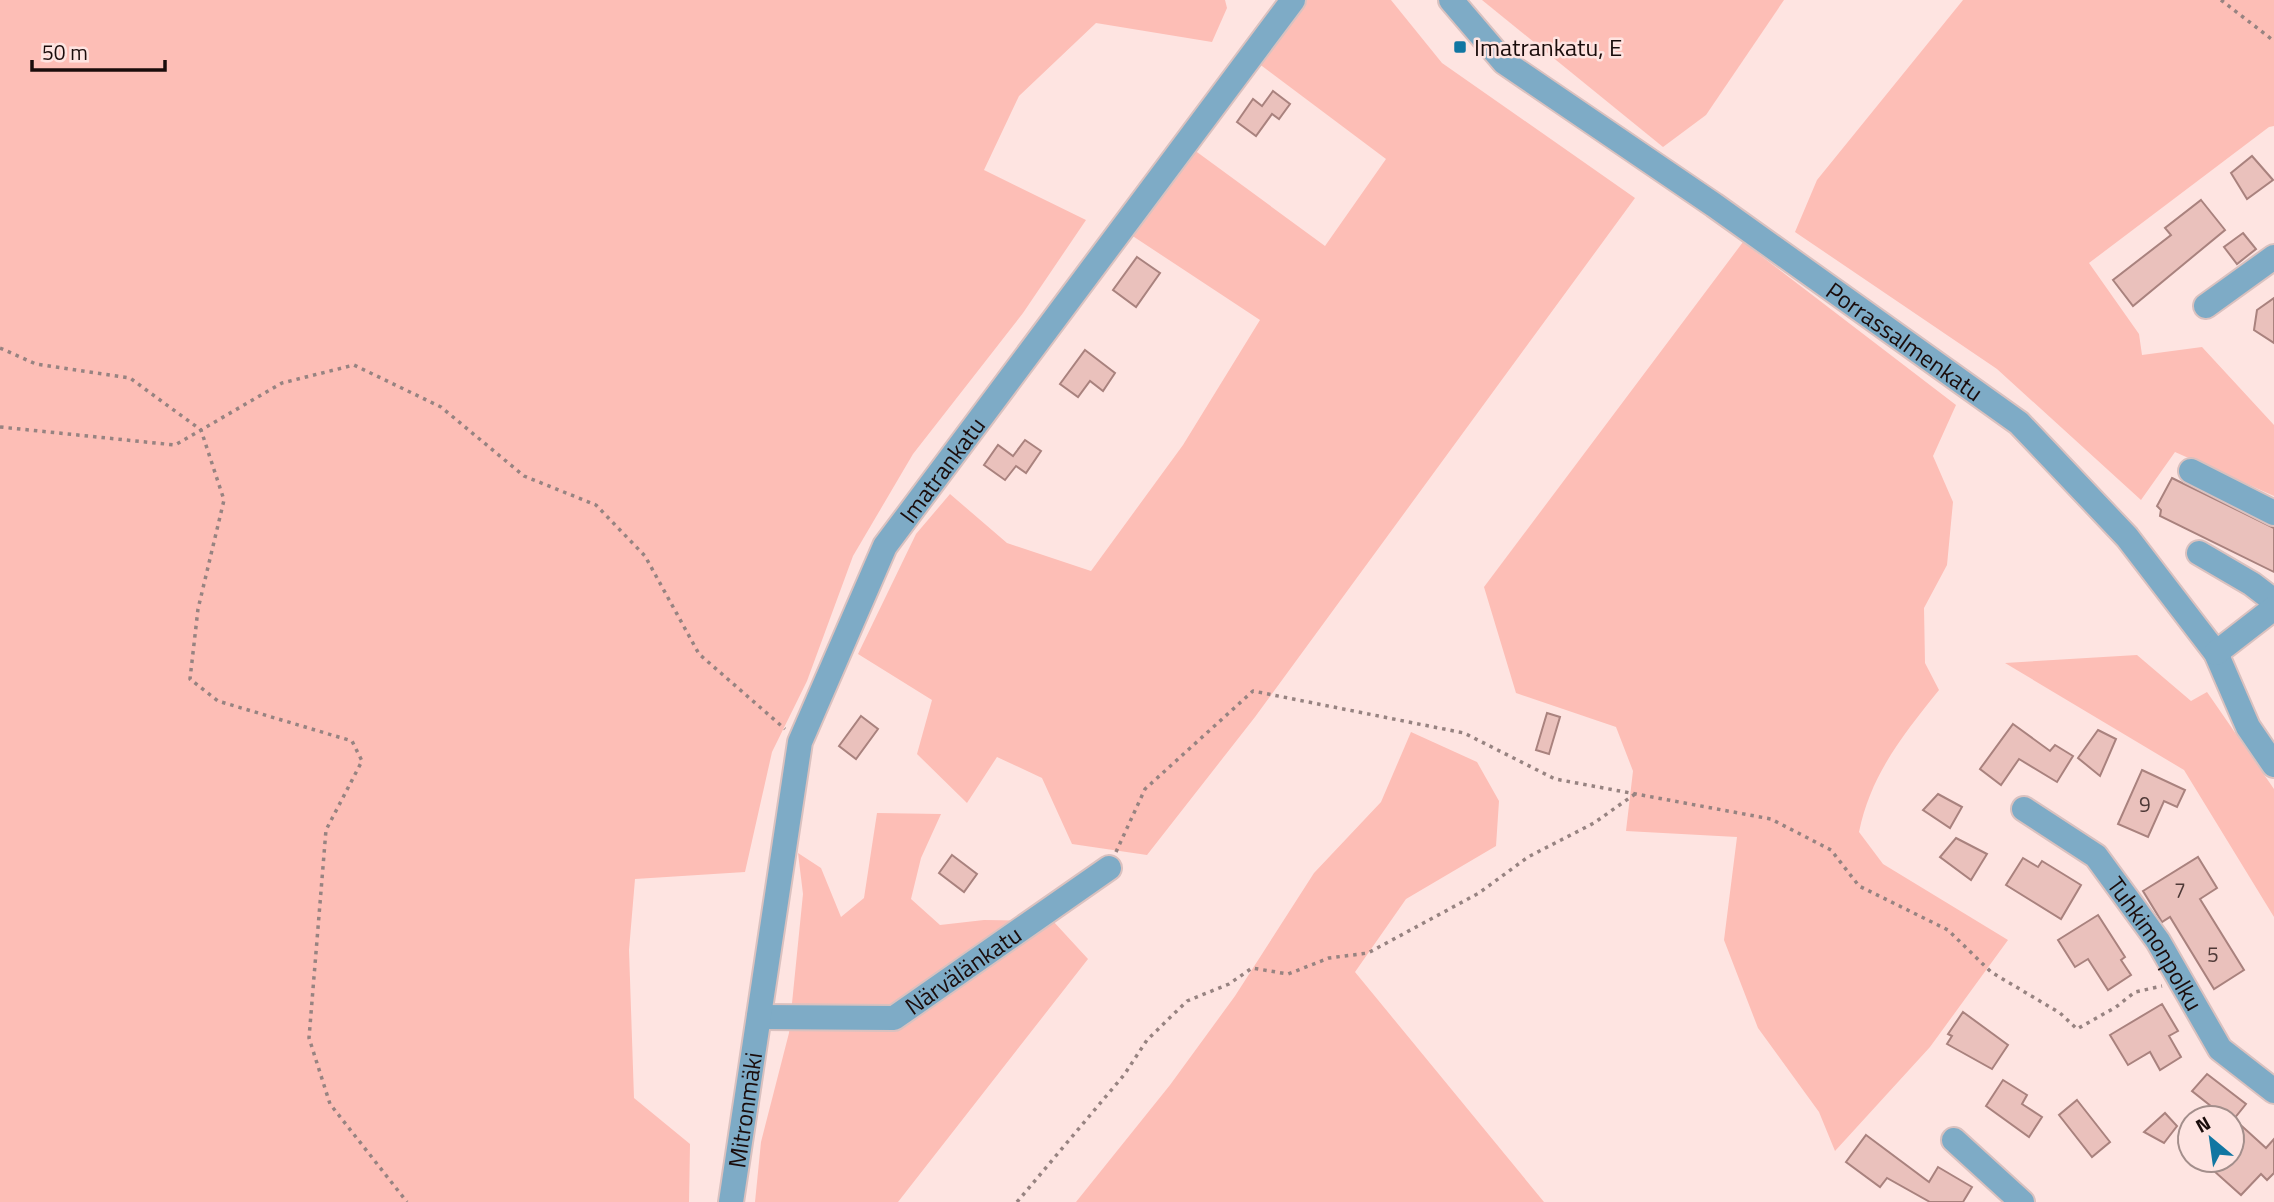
<svg xmlns="http://www.w3.org/2000/svg" width="2274" height="1202" viewBox="0 0 2274 1202" font-family="'Titillium Web',sans-serif">
  <rect width="100%" height="100%" fill="#fee4e1"/>
  <g fill="#fdbeb6">
    <path d="M0 0H1225L1227 8 1212 42 1096 23 1019 96 984 170 1086 220 1023 313 913 454 853 556 807 681 772 752 745 872 635 879 629 950 634 1098 690 1144 689 1202H0Z"/>
    <path d="M1293 0H1391L1442 63 1635 198 1255 717 1147 855 1072 844 1042 778 997 757 967 803 917 754 932 700 858 654 916 534 950 494 1007 543 1091 571 1183 445 1260 320 1122 229 1186 144 1325 246 1386 159 1250 57Z"/>
    <path d="M1482 0H1784L1706 115 1663 147Z"/>
    <path d="M1963 0H2274V126L2269 127 2089 263 2139 334 2142 355 2202 347 2274 425V496L2175 452 2141 500 1997 369 1795 232 1817 180Z"/>
    <path d="M1743 242 1956 405 1933 456 1953 502 1947 565 1924 608 1925 663 1939 690C1903 735 1871 774 1859 832L1883 864 2008 940 1930 1047 1835 1151 1819 1112 1758 1028 1724 940 1737 837 1626 831 1633 771 1616 727 1516 693 1484 587Z"/>
    <path d="M2137 655 2191 701 2207 692 2274 789V917L2184 770 2005 663Z"/>
    <path d="M1411 732 1477 762 1499 801 1496 846 1406 899 1355 972 1544 1202H1076L1170 1085 1235 996 1314 873 1381 802Z"/>
    <path d="M877 813 941 814 921 858 911 899 940 925 984 920 1053 921 1088 959 898 1202H755L761 1142 789 1033 803 894 798 853 821 868 841 917 864 898Z"/>
  </g>
  <g fill="#eac1bc" stroke="#a9827e" stroke-width="2">
    <path d="M1273 91 1290 104 1279 119 1272 114 1256 136 1237 122 1253 99 1262 106Z"/>
    <path d="M2252 156 2273 180 2247 199 2231 173Z"/>
    <path d="M2201 200 2225 230 2133 306 2113 280 2171 235 2165 228Z"/>
    <path d="M2243 233 2256 249 2237 264 2224 247Z"/>
    <path d="M1137 257 1160 273 1136 307 1113 290Z"/>
    <path d="M2274 298V343L2254 330 2257 310Z"/>
    <path d="M1085 350 1115 373 1103 391 1090 381 1078 397 1060 384Z"/>
    <path d="M1025 440 1041 451 1026 473 1016 466 1005 480 984 465 998 445 1013 456Z"/>
    <path d="M2172 478 2274 528V572L2160 516 2161 510 2157 506Z"/>
    <path d="M1547 713 1560 717 1549 754 1536 750Z"/>
    <path d="M861 716 878 729 856 759 839 746Z"/>
    <path d="M2013 724 2050 751 2055 745 2073 756 2057 782 2019 759 2001 785 1980 769Z"/>
    <path d="M2098 730 2116 739 2100 776 2078 758Z"/>
    <path d="M2142 770 2185 790 2177 807 2164 801 2148 837 2118 824Z"/>
    <path d="M1938 794 1962 807 1950 828 1923 810Z"/>
    <path d="M1956 838 1987 854 1971 880 1940 857Z"/>
    <path d="M952 855 977 874 964 892 939 873Z"/>
    <path d="M2198 857 2217 888 2200 899 2244 970 2214 989 2170 917 2162 922 2143 891Z"/>
    <path d="M2023 858 2038 867 2042 861 2081 885 2061 919 2006 885Z"/>
    <path d="M2098 915 2125 957 2121 960 2131 975 2108 990 2088 959 2075 967 2058 940Z"/>
    <path d="M2162 1004 2178 1031 2169 1036 2181 1057 2160 1070 2150 1052 2128 1065 2110 1035Z"/>
    <path d="M1963 1012 2008 1045 1992 1069 1947 1044 1952 1036 1948 1034Z"/>
    <path d="M2207 1074 2246 1104 2234 1119 2266 1148 2274 1139V1173L2267 1180 2261 1174 2241 1195 2214 1171 2224 1160H2232V1118H2226L2192 1091Z"/>
    <path d="M2003 1080 2027 1095 2022 1104 2042 1117 2029 1137 1986 1106Z"/>
    <path d="M2077 1100 2110 1142 2092 1157 2059 1115Z"/>
    <path d="M2165 1113 2177 1126 2164 1143 2144 1132Z"/>
    <path d="M1866 1135 1929 1182 1938 1167 1972 1187 1963 1202H1930L1887 1178 1880 1187 1846 1162Z"/>
  </g>
  <g fill="none" stroke-linecap="round" stroke-linejoin="round">
    <defs>
      <g id="minor">
        <path id="s1" d="M1451 0 1504 62 1714 205 2019 423 2127 537 2216 653 2248 727 2274 765"/>
        <path d="M2206 306 2274 257"/>
        <path d="M2191 471 2274 513"/>
        <path d="M2199 553 2252 584 2274 601"/>
        <path d="M2216 653 2274 608"/>
        <path id="s2" d="M2024 809 2096 856 2158 941 2220 1049 2274 1091"/>
        <path id="s3" d="M759 1017 894 1018 1109 868"/>
        <path d="M1954 1140 2022 1202"/>
        <path id="s4" d="M731 1202 800 742 885 546 1293 0"/>
      </g>
    </defs>
    <use href="#minor" stroke="#dac1bf" stroke-width="28"/>
    <g stroke="#978381" stroke-width="3.5" stroke-dasharray="3.5 5" stroke-linecap="butt">
      <path d="M2221 0 2274 41"/>
      <path d="M0 348 36 364 130 378 201 430 224 500 198 609 190 679 218 701 352 741 362 761 326 830 309 1038 330 1104 407 1202"/>
      <path d="M0 427 175 445 282 383 354 365 441 407 524 476 596 505 645 556 699 654 785 729"/>
      <path d="M1116 852 1145 789 1253 691 1464 733 1555 779 1771 819 1831 850 1859 886 1948 930 1991 972 2060 1013 2077 1029 2116 1007 2135 992 2162 986"/>
      <path d="M1017 1202 1124 1075 1147 1040 1187 1001 1229 984 1252 968 1288 974 1329 958 1368 953 1479 893 1528 857 1594 823 1635 794"/>
    </g>
    <use href="#minor" stroke="#7eabc6" stroke-width="24"/>
  </g>
  <rect fill="#1176a2" stroke="#fee4e1" stroke-width="2.5" x="1453" y="40" width="14" height="14" rx="3.5"/>
  <g text-anchor="middle" dominant-baseline="central" stroke-width="5" stroke-linejoin="round" paint-order="stroke">
    <g font-size="21" fill="#4e3937">
      <text x="2145" y="804">9</text>
      <text x="2180" y="890">7</text>
      <text x="2213" y="954">5</text>
    </g>
    <g font-size="24" fill="#1a0c0b" stroke="#fee4e1" text-anchor="start">
      <text x="1474" y="47">Imatrankatu, E</text>
    </g>
    <g font-size="24" fill="#1a0c0b" stroke="#fee4e1">
      <text stroke="none"><textPath href="#s1" startOffset="570">Porrassalmenkatu</textPath></text>
      <text stroke="none"><textPath href="#s4" startOffset="774">Imatrankatu</textPath></text>
      <text stroke="none"><textPath href="#s2" startOffset="192">Tuhkimonpolku</textPath></text>
      <text stroke="none"><textPath href="#s3" startOffset="219">Närvälänkatu</textPath></text>
      <text stroke="none"><textPath href="#s4" startOffset="93">Mitronmäki</textPath></text>
    </g>
  </g>
  <g transform="translate(2211 1139) rotate(331)"><circle r="33" fill="#fee4e1" stroke="#a38e8b" stroke-width="2"/>
  <path d="M0-5L12 26L0 18L-12 26Z" fill="#1176a2"/>
  <text y="-10" font-size="19" font-weight="bold" text-anchor="middle" fill="#1a0c0b">N</text>
  </g>
  <path d="M32 60v10h133v-10" fill="none" stroke="#1a0c0b" stroke-width="3.5"/>
  <text x="42" y="60" font-size="21" fill="#1a0c0b" stroke="#fee4e1" stroke-width="5" paint-order="stroke">50 m</text>
</svg>
